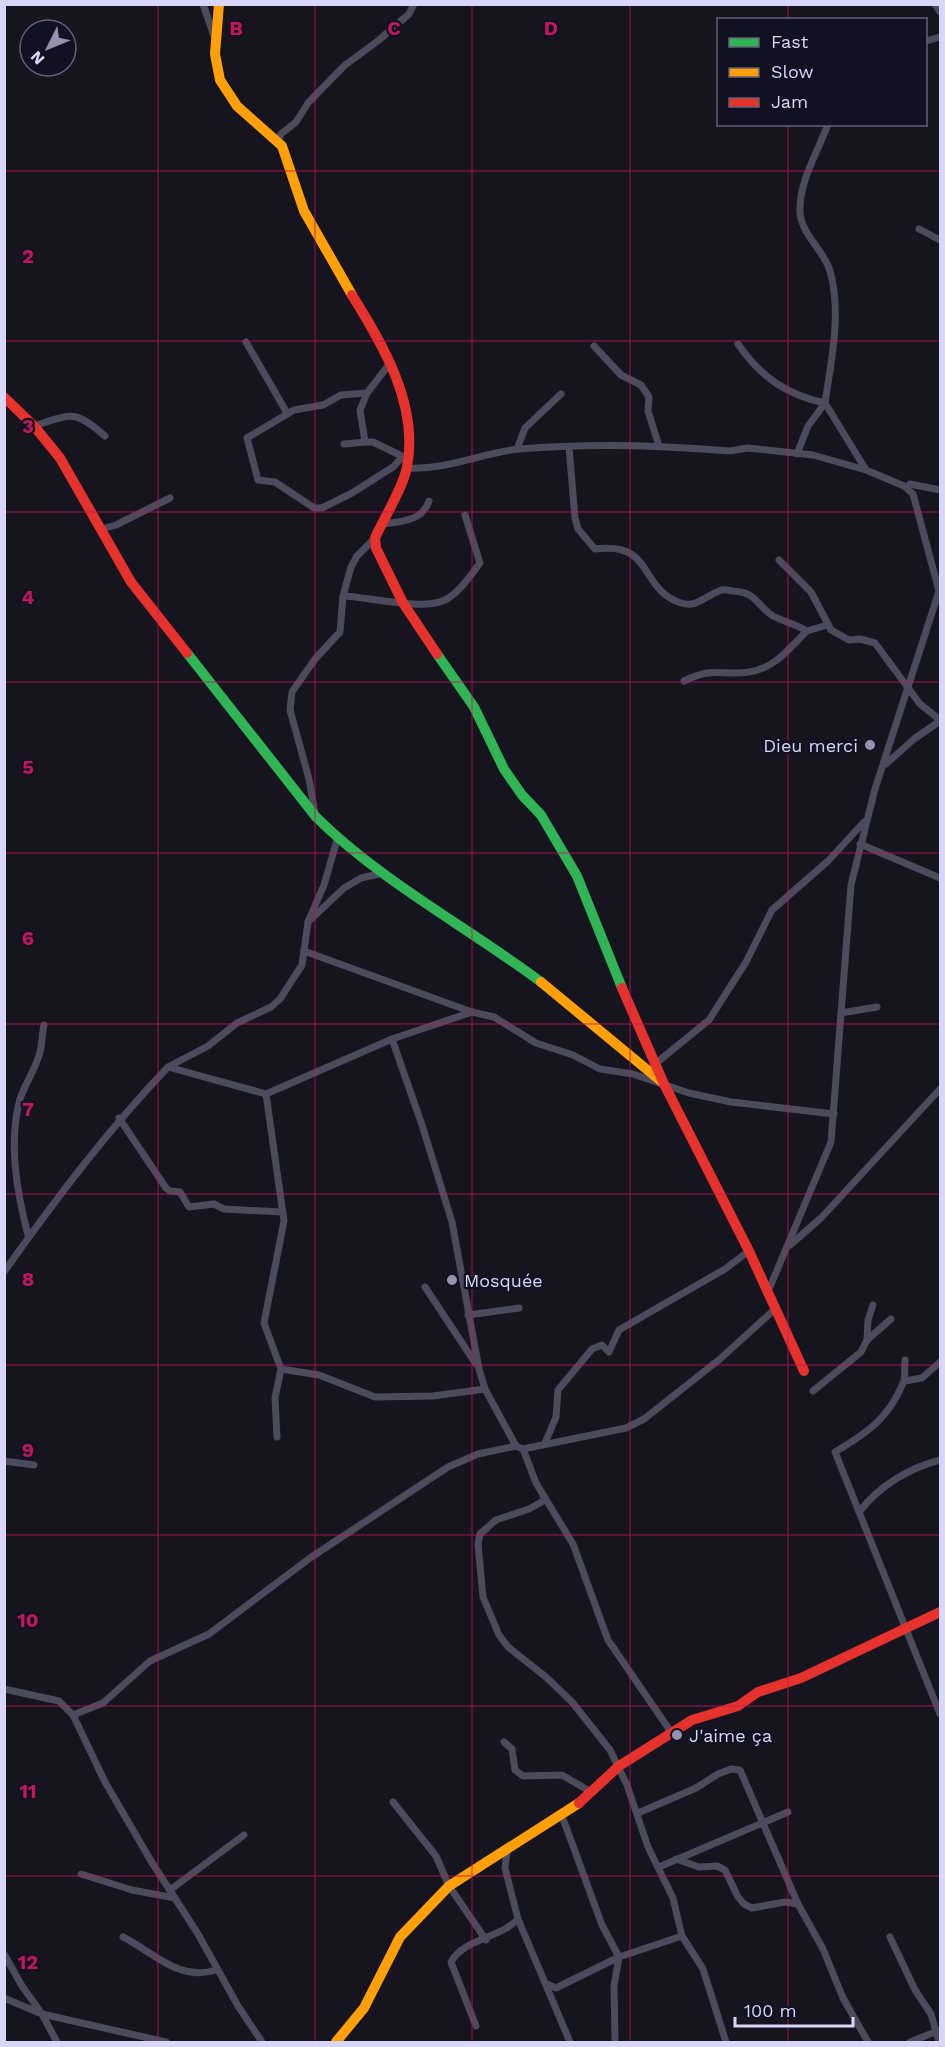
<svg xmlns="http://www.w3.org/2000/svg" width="945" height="2047" viewBox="0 0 945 2047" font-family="'Work Sans',sans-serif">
  <rect width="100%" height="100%" fill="#16141e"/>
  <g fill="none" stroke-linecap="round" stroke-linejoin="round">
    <g stroke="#4b4b5c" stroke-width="7">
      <path d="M203 4 214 36"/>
      <path d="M935 4 940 12"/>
      <path d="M926 41 940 37"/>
      <path d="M828 124C818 152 799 181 800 211 800 233 824 250 830 271 842 314 831 361 825 403L866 470 904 486 913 494 939 591"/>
      <path d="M278 141 281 134 296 122 308 103 344 66 379 40 409 14 414 4"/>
      <path d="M919 229 940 240"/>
      <path d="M246 342 287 413"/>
      <path d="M738 344C760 376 786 395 825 403"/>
      <path d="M594 346 621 375 641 385 649 397 648 411 659 446"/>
      <path d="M391 362 367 393 360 410 365 442H373L406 458"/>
      <path d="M367 393 341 395 323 405 294 410 247 438 258 480 275 482 314 508H322L352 493 393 467 402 457"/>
      <path d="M34 426C72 414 74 409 105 436"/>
      <path d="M344 444 365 442"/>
      <path d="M569 447 575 518 578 529 595 549C655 541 638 589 681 603 696 608 706 596 719 591 722 589 728 590 732 591 757 592 756 605 773 616 784 622 796 624 807 631L827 625"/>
      <path d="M517 449 525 428 561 394"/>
      <path d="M797 454 808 426 825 403"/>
      <path d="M407 468C450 470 479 453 519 449 589 443 660 445 730 451L747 448 813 455 866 470"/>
      <path d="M910 484 940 490"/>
      <path d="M382 524C400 522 423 521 429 501"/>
      <path d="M102 529 116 525 170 498"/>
      <path d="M779 560 811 592 831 630 849 640 860 639 875 643 920 704 940 720"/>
      <path d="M343 596C370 597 421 611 445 600 459 593 471 575 480 563L465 515"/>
      <path d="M684 681C714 666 721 676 749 672 776 668 789 648 807 631"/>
      <path d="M886 764 914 739 940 721"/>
      <path d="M315 814 309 779 290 710 292 692 315 659 340 632 343 596 351 567 357 556 375 538"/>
      <path d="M860 844 940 878"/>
      <path d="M308 922 324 885 337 840"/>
      <path d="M304 951 472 1012 494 1017 536 1043 573 1055 600 1069 633 1074 689 1093 731 1102 834 1114"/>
      <path d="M841 1013 877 1007"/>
      <path d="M392 1039 422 1125 452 1222 479 1369 485 1389 516 1446 523 1449 536 1483 573 1544 608 1640 671 1732"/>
      <path d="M655 1064 709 1020 746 962 772 910 828 861 864 822"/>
      <path d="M168 1067 208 1046 237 1023 271 1007 280 999 302 965 308 922 344 888 361 878 379 874"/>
      <path d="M266 1094 284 1221 264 1323 281 1369 319 1375 375 1397 433 1396 485 1389"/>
      <path d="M119 1118 166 1188 170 1191 180 1192 189 1207 214 1204 224 1209 282 1212"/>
      <path d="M28 1235C17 1193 8 1143 20 1099 25 1083 36 1069 40 1052 42 1044 42 1034 44 1025"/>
      <path d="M790 1245 821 1218 940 1089"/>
      <path d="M4 1272C55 1200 107 1131 168 1067L266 1094 392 1039 472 1012"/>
      <path d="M425 1287 476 1364"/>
      <path d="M767 1294 831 1142 851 885 875 789 940 588"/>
      <path d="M468 1315 519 1308"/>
      <path d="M867 1340 868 1320 873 1305"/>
      <path d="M905 1360C904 1367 906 1377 903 1383 889 1418 867 1433 835 1452L940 1714"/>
      <path d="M905 1381 922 1378 940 1362"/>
      <path d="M813 1391 861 1352 867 1340 891 1319"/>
      <path d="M277 1437 275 1398 281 1369"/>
      <path d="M545 1443 556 1417 558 1390 592 1349 602 1345 609 1352 619 1330 725 1269 749 1251"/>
      <path d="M523 1449 626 1428 644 1419 720 1359 774 1310"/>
      <path d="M4 1461 34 1465"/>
      <path d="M543 1496 545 1500 529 1509 496 1520 480 1534 478 1544 483 1597 499 1635 508 1647 546 1677 572 1702 610 1750 627 1785 648 1847 673 1898 682 1936 703 1969 726 2042"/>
      <path d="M859 1512C879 1486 909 1468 940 1460"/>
      <path d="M4 1689 59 1701 73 1715 105 1782 151 1861 198 1934 238 2006 262 2042"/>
      <path d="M73 1715 103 1703 150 1661 209 1634 310 1558 448 1467 478 1454 516 1446"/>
      <path d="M504 1742 512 1749 515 1770 523 1776 562 1775 591 1792"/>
      <path d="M393 1802 436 1856 449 1886 486 1940"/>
      <path d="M638 1813 696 1788 718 1774 731 1769 740 1770 798 1904 823 1949 843 1998 868 2042"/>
      <path d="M562 1816 602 1925 619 1957 682 1936"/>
      <path d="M676 1859 699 1867 717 1866 725 1870 738 1897 744 1904 752 1908 785 1902 798 1904"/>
      <path d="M659 1867 788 1812"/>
      <path d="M81 1874 132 1890 175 1898"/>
      <path d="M170 1890 244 1835"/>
      <path d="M518 1919 570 2042"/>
      <path d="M123 1937C153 1952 179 1982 216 1970"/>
      <path d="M890 1937 915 1990 931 2014 939 2042"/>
      <path d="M4 1954 22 1986 42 2014 166 2042"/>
      <path d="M547 1984 556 1988 619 1957 614 1986 615 2042"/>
      <path d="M4 1998 42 2014 57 2042"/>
      <path d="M476 2026 451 1962C463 1939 501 1938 518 1919L505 1868 507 1851"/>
      <path d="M910 2042 940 2030"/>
    </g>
    <g stroke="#30b455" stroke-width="10">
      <path d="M187 653 316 817C383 883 466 926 541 982"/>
      <path d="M437 654 474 707 504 769 522 795 541 815 577 876 622 988"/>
    </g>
    <g stroke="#ff9f0a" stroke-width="10">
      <path d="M219 4 215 54 220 80 237 106 282 146 304 211 352 295"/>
      <path d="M541 982 662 1082"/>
      <path d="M336 2042 364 2008 400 1937 449 1886 579 1803"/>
    </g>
    <g stroke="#e5322d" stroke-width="10">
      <path d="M352 295C383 345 419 405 407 467 403 488 384 518 375 538L376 548 403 603 437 654"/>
      <path d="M4 397 34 426 60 458 131 582 187 653"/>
      <path d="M622 988 664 1084 749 1251 804 1371"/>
      <path d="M579 1803 619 1766 692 1720 738 1706 758 1692 801 1678 940 1612"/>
    </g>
  </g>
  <path fill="none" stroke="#c2185b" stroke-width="1.5" stroke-opacity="0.55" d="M158 4V2042M315 4V2042M472 4V2042M630 4V2042M788 4V20M788 124V2042M4 171H940M4 341H940M4 512H940M4 682H940M4 853H940M4 1024H940M4 1194H940M4 1365H940M4 1535H940M4 1706H940M4 1876H940"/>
  <g fill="#9492ac" stroke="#121121" stroke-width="2">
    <circle cx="870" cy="745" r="6"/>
    <circle cx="452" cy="1280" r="6"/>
    <circle cx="677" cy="1735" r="6"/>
  </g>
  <g text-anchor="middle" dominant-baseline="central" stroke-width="4.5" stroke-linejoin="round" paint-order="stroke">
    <g font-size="18" fill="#d8d6f9" stroke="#121121" text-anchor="start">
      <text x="858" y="745" text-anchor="end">Dieu merci</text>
      <text x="464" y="1280">Mosquée</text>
      <text x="689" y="1735">J'aime ça</text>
    </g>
  </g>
  <g font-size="20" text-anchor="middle" font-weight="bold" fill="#c2185b" stroke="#121121" stroke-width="4.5" stroke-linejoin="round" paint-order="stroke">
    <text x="236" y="35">B</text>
    <text x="394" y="35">C</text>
    <text x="551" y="35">D</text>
    <text x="28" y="263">2</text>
    <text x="28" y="433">3</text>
    <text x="28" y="604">4</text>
    <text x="28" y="774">5</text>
    <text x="28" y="945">6</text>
    <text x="28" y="1116">7</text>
    <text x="28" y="1286">8</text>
    <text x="28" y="1457">9</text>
    <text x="28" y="1627">10</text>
    <text x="28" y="1798">11</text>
    <text x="28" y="1969">12</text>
  </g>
  <rect width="945" height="2047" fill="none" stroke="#d8d6f9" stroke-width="12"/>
  <rect x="717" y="18" width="210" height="108" fill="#121121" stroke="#616077" stroke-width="1.5"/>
  <rect x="729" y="38" width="30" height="9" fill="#30b455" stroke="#616077" stroke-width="1.5"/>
  <text x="771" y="48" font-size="18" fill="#d8d6f9">Fast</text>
  <rect x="729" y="68" width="30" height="9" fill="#ff9f0a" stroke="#616077" stroke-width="1.5"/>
  <text x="771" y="78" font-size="18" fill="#d8d6f9">Slow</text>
  <rect x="729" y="98" width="30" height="9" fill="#e5322d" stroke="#616077" stroke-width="1.5"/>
  <text x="771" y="108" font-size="18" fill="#d8d6f9">Jam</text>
  <g transform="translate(48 48) rotate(227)"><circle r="28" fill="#121121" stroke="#616077" stroke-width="1.5"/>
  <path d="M0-4.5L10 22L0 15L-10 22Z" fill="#9492ac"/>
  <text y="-9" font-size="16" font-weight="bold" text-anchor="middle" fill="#d8d6f9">N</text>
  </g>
  <path d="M735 2017v9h118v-9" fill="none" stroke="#d8d6f9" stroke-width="3"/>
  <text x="744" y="2017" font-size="18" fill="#d8d6f9" stroke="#121121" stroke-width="4.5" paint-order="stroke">100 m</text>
</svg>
